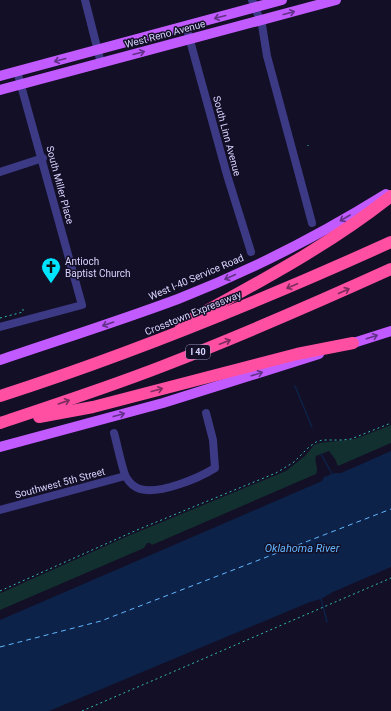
<svg xmlns="http://www.w3.org/2000/svg" width="391" height="711" viewBox="0 0 391 711" font-family="Roboto,sans-serif">
  <rect width="100%" height="100%" fill="#130f26"/>
  <path fill="#12302f" d="M391 425V443L338 466 335 459 329 451 316 456C314 462 319 468 316 474L152 545 150 543H147L144 548 0 610V593L3 592 128 536 286 471 305 456 314 445 319 443 355 439Z"/>
  <path fill="#0c2248" d="M391 451V567L333 592 321 599 310 602 49 711H0V620L322 481 324 477 335 473H341Z"/>
  <g fill="none" stroke-linecap="round" stroke-linejoin="round">
    <g stroke="#0c2248" stroke-width="1.5">
      <path d="M295 386 312 427"/>
      <path d="M321 454 332 474"/>
      <path d="M321 599 327 622"/>
    </g>
    <path stroke="#62b6ff" stroke-width="1" stroke-dasharray="5 4" stroke-linecap="butt" d="M0 647 101 621 391 509"/>
    <g stroke="#2fb8b0" stroke-width="1" stroke-dasharray="2 3" stroke-linecap="butt">
      <path d="M308 146V145"/>
      <path d="M0 318 23 312V309"/>
      <path d="M0 591 137 530 276 473 294 462 309 447 316 442 322 440H342L351 439 391 423"/>
      <path d="M82 711 391 578"/>
    </g>
    <g stroke="#3d3a85" stroke-width="8">
      <path d="M85 0 101 63"/>
      <path d="M252 0 262 25 267 56 312 223"/>
      <path d="M186 26 227 175 251 252"/>
      <path d="M0 172 43 158"/>
      <path d="M0 327 82 305 17 71"/>
      <path d="M114 433C117 443 122 469 126 477 129 482 134 487 140 489 159 495 199 478 215 468L213 440 206 413"/>
      <path d="M0 510 125 476"/>
    </g>
    <g stroke="#c25bff" stroke-width="10">
      <path d="M0 76 282 0"/>
      <path d="M0 90 336 0"/>
      <path d="M347 345 391 331"/>
      <path d="M0 360C59 340 119 321 178 299 250 271 320 235 386 194"/>
      <path d="M0 447 163 403 319 354"/>
    </g>
    <g stroke="#ff4fa3" stroke-width="12">
      <path d="M181 325C253 285 327 247 391 196"/>
      <path d="M0 396C134 353 263 300 391 242"/>
      <path d="M39 417 93 407 297 354 353 343"/>
      <path d="M0 423C54 405 109 387 163 366 240 336 316 303 391 269"/>
    </g>
  </g>
  <defs><path id="oneway-shaft" d="M-6 0H5M1.5-3L5.5 0L1.5 3" fill="none" stroke-width="1.6" stroke-linecap="round" stroke-linejoin="round"/></defs>
  <g stroke="#623188">
    <use href="#oneway-shaft" transform="translate(289 13) rotate(-15)"/>
    <use href="#oneway-shaft" transform="translate(220 17) rotate(165)"/>
    <use href="#oneway-shaft" transform="translate(139 53) rotate(-15)"/>
    <use href="#oneway-shaft" transform="translate(60 60) rotate(165)"/>
    <use href="#oneway-shaft" transform="translate(345 218) rotate(150)"/>
    <use href="#oneway-shaft" transform="translate(230 277) rotate(156)"/>
    <use href="#oneway-shaft" transform="translate(108 324) rotate(161)"/>
    <use href="#oneway-shaft" transform="translate(372 337) rotate(-18)"/>
    <use href="#oneway-shaft" transform="translate(257 374) rotate(-18)"/>
    <use href="#oneway-shaft" transform="translate(119 415) rotate(-15)"/>
  </g>
  <g stroke="#7d2c5e">
    <use href="#oneway-shaft" transform="translate(292 286) rotate(157)"/>
    <use href="#oneway-shaft" transform="translate(344 291) rotate(-24)"/>
    <use href="#oneway-shaft" transform="translate(225 342) rotate(-21)"/>
    <use href="#oneway-shaft" transform="translate(157 390) rotate(-15)"/>
    <use href="#oneway-shaft" transform="translate(64 402) rotate(-19)"/>
  </g>
  <defs>
    <symbol id="church-pin" viewBox="-11 -11 22 30"><path d="M0 17L-7.5 6A9.5 9.5 0 1 1 7.5 6Z" fill="#00e5ff" stroke="#130f26"/><path d="M-1.2-6h2.4v3.5h3.3v2.4h-3.3V6h-2.4V-.1h-3.3v-2.4h3.3Z" fill="#111"/></symbol>
  </defs>
  <g fill-rule="evenodd">
    <use href="#church-pin" x="40" y="256" width="22" height="30"/>
  </g>
  <g text-anchor="middle" dominant-baseline="central" stroke-width="3" stroke-linejoin="round" paint-order="stroke">
    <rect fill="#130f26" stroke="#9e99be" stroke-width="1" x="186" y="345" width="24" height="14" rx="3"/>
    <g font-size="9" font-weight="bold" fill="#d9d4ff">
      <text x="198" y="352">I 40</text>
    </g>
    <g font-size="10" fill="#d9d4ff" stroke="#130f26">
      <text transform="translate(165 34) rotate(-15)">West Reno Avenue</text>
      <text transform="translate(227 136) rotate(75)">South Linn Avenue</text>
      <text transform="translate(60 185) rotate(75)">South Miller Place</text>
      <text transform="translate(196 277) rotate(-23)">West I-40 Service Road</text>
      <text transform="translate(193 313) rotate(-22)">Crosstown Expressway</text>
      <text transform="translate(60 483) rotate(-15)">Southwest 5th Street</text>
    </g>
    <g font-size="10" fill="#d9d4ff" stroke="#130f26" text-anchor="start">
      <text x="65" y="261">Antioch<tspan x="65" dy="12">Baptist Church</tspan></text>
    </g>
    <g font-size="11" font-style="italic" fill="#62b6ff" stroke="#130f26">
      <text x="302" y="548">Oklahoma River</text>
    </g>
  </g>
</svg>
